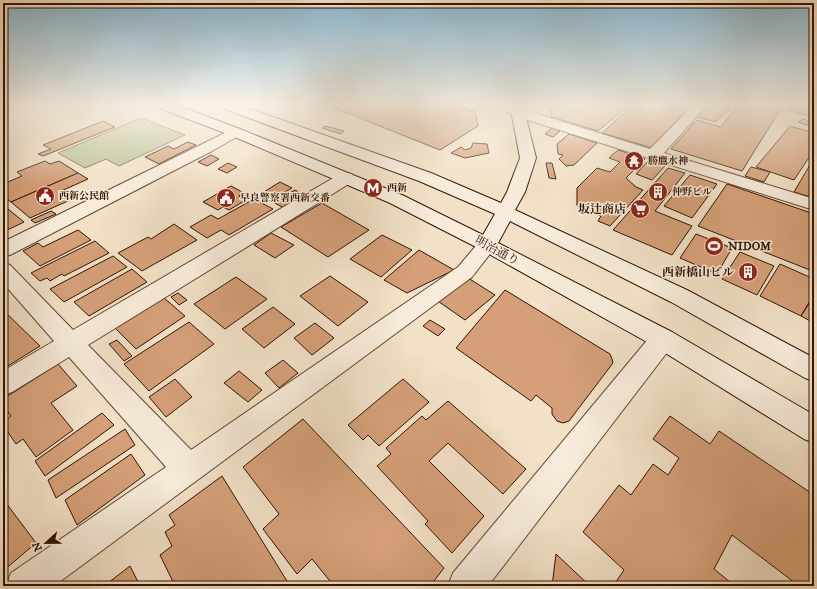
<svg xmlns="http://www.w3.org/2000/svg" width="817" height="589" viewBox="0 0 817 589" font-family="'IM FELL DW Pica','Noto Serif JP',serif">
  <rect width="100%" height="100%" fill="#f2e1c7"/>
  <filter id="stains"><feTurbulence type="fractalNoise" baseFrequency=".005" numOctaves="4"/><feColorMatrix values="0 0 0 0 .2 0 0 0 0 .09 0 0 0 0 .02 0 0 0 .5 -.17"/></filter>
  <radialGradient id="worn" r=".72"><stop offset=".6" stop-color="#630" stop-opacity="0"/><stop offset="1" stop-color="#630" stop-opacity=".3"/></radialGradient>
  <path fill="#bcc294" stroke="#776a4b" d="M141 118 185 135 119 166 106 159 85 168 58 153Z"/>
  <g fill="#d5a079" stroke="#321302">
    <path d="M337 105H455L475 112 478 126 440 150 332 107Z"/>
    <path d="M548 105H629L598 131 552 117Z"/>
    <path d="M633 105H672L687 109 652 148 602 133Z"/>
    <path d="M710 105H715L731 109 715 122 695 116Z"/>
    <path d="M738 105H758L780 110 742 171 671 149 697 120 721 127Z"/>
    <path d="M774 105H814V118Z"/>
    <path d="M803 119 814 123V126L813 127 798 122Z"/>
    <path d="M103 121 115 127 43 156 38 154 51 149 43 145Z"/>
    <path d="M325 126 344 131 341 134 322 128Z"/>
    <path d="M790 126 814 133V150L794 180 756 167Z"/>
    <path d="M552 128 560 131 553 137 545 134Z"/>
    <path d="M569 134 597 143 574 165 566 166 559 159 563 155 558 154 557 144Z"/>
    <path d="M188 142 196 145 159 164 145 157 168 146 174 149Z"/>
    <path d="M473 143 487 144 489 153 465 158 451 153 461 147 465 150 471 148Z"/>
    <path d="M618 150 645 159 626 178 636 187 643 190 610 226 598 221 601 216 577 206V188L597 168 610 172 620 162 609 158Z"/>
    <path d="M211 155 219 159 207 166 198 162Z"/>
    <path d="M814 158V198L794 192Z"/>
    <path d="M649 160 665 166 652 180 636 174Z"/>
    <path d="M45 161 50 164 59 161 78 173 11 202 3 196V184L22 176 17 172Z"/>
    <path d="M228 163 237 167 227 173 218 169Z"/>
    <path d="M546 163H552L556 179 549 178Z"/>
    <path d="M751 167 770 172 764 182 745 176Z"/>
    <path d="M668 168 685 173 655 211 692 226 672 255 613 230Z"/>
    <path d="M78 173 88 179 59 192 70 200 30 218 11 202Z"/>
    <path d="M690 175 717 184 692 218 664 206Z"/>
    <path d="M280 182 292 188 270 201 259 195Z"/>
    <path d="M727 184 814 214V259L810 270 698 226Z"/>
    <path d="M231 186 244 193 239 196 246 200 229 210 223 207 218 210 203 202Z"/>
    <path d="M295 190 305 195 284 208 273 202Z"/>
    <path d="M254 199 273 209 229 235 221 230 207 238 190 227 211 215 218 219Z"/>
    <path d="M322 203 369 230 328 257 281 227Z"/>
    <path d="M3 205 24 222 3 232Z"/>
    <path d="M51 211 56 214 35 223 31 220Z"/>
    <path d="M174 224 197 240 142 271 118 253 148 237 151 239Z"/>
    <path d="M78 230 91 240 40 266 23 251 38 243 43 247Z"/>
    <path d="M271 233 294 245 275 258 254 245Z"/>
    <path d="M696 234 732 248 717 274 680 258Z"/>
    <path d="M382 235 412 250 381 277 350 259Z"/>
    <path d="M95 241 109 253 64 276 62 274 50 281 47 278 40 281 31 273Z"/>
    <path d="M419 250 454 270 407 293 384 280Z"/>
    <path d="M740 252 774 266 757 295 722 279Z"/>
    <path d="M113 256 127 267 64 302 50 289Z"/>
    <path d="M780 264 814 279V294L801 316 760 296Z"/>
    <path d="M132 269 147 282 89 316 74 302Z"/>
    <path d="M330 276 368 302 338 326 300 296Z"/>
    <path d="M465 276 495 295 465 320 435 299Z"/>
    <path d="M236 277 267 299 225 329 194 304Z"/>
    <path d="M505 290 610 354 612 359 613 363 569 421 563 423 557 421 552 414V408L536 395 531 401 456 348Z"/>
    <path d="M178 293 187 300 179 305 171 297Z"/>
    <path d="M814 296V323L801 316Z"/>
    <path d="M164 298 185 316 136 349 115 328Z"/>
    <path d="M273 307 295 324 264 348 242 329Z"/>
    <path d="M3 310 40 346 3 369Z"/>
    <path d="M430 320 445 329 438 336 423 326Z"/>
    <path d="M189 322 214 344 149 391 124 364Z"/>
    <path d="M315 323 334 338 312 355 294 338Z"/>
    <path d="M117 340 132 356 124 361 109 344Z"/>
    <path d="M283 360 298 373 279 388 265 373Z"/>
    <path d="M58 364 77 386 51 403 73 430 36 457 23 439 16 444 3 425V422L11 416 3 405V399Z"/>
    <path d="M239 371 262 390 248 402 224 383Z"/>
    <path d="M175 379 192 397 166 417 149 397Z"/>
    <path d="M403 379 429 402 379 446 368 435 363 440 348 425Z"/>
    <path d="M448 401 526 469 503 494 448 443 429 461 484 516 452 553 425 524 428 521 377 466 391 454 386 448 422 416 426 420Z"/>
    <path d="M102 413 114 425 45 476 35 461Z"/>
    <path d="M670 416 710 444 719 431 814 495V586H799L732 535 714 569 735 586H613L624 570 583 532 619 485 631 495 653 464 668 475 679 458 653 439Z"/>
    <path d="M303 419 444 568 430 586H334L312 559 297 574 263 529 279 514 243 467Z"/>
    <path d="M125 429 135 445 56 498 48 480Z"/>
    <path d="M131 454 145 475 77 525 65 500Z"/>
    <path d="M222 476 290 586H175L160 555 172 546 165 532 175 525 169 515Z"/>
    <path d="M3 499 36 543 3 571Z"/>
    <path d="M556 554 590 586H552Z"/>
    <path d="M130 566 140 586H104Z"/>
  </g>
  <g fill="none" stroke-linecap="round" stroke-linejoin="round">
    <defs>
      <g id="street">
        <path d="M495 105H515L544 116 650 149 694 105H707L664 153 814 199V210L534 122 497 108Z"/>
        <path d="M235 128 240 129 242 132 240 135 212 151 10 255 3 256V242Z"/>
        <path d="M346 173 352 174 354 178 352 182 88 345 191 450 458 267 480 241 487 239 494 241 497 245 472 277 54 586H6L11 573 166 467 69 357 12 392 3 395V371L54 341 3 283V263L10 265 73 330 340 174Z"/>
        <path d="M663 330 672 332 675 339 672 346 488 586H448L453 573 654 332Z"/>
      </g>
      <path id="secondary" d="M157 105H176L240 129 402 195 483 235 495 214 419 181 222 108 220 105H239L431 173 501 203 507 192 520 158 510 105H523L536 158 525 192 515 210 687 290 814 358V381L805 378 671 302 510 221 498 243 672 332 814 415V443L804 439 654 346 480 249 390 203 230 135 159 108Z"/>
    </defs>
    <use href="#street" stroke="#624633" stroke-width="2"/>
    <use href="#secondary" stroke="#321302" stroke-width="2"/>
    <use href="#street" fill="#f7ecdb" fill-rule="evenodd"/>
    <use href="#secondary" fill="#f7ecdb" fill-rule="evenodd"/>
  </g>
  <linearGradient id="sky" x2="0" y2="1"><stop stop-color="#89b8d3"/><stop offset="0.56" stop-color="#f9f2e6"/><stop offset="1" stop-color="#f9f2e6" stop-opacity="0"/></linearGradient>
  <rect width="817" height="187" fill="url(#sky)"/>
  <defs>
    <symbol id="temple-disc" viewBox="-11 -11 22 22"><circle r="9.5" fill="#8f2418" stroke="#f7ecdb"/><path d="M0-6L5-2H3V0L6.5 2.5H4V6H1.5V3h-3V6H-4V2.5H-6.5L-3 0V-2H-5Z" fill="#fff"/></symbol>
    <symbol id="metro-disc" viewBox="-11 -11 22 22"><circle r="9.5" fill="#8f2418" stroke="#f7ecdb"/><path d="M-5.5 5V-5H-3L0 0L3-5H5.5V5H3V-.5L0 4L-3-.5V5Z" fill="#fff"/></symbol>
    <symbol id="building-disc" viewBox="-11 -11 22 22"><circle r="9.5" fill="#8f2418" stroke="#f7ecdb"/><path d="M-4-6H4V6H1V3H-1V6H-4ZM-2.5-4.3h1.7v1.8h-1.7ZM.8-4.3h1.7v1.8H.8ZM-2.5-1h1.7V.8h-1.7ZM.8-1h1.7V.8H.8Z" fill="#fff"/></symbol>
    <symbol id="civic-disc" viewBox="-11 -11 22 22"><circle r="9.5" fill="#8f2418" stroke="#f7ecdb"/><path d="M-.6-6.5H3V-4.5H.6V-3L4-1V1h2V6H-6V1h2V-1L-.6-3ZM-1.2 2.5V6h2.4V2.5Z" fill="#fff"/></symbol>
    <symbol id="supermarket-disc" viewBox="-11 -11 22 22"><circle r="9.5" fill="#8f2418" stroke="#f7ecdb"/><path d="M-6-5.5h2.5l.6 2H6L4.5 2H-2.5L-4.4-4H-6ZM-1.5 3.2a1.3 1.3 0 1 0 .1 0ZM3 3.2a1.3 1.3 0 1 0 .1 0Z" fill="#fff"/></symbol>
    <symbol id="stadium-disc" viewBox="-11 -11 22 22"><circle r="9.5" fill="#8f2418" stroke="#f7ecdb"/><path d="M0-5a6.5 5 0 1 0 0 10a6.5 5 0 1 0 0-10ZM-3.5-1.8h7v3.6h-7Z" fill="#fff"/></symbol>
  </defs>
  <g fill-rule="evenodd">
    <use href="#temple-disc" x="623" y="150" width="22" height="22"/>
    <use href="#metro-disc" x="362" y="177" width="22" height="22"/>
    <use href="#building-disc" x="647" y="181" width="22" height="22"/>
    <use href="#civic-disc" x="34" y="185" width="22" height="22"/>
    <use href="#civic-disc" x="215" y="187" width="22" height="22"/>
    <use href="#supermarket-disc" x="629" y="198" width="22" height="22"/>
    <use href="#stadium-disc" x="703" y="235" width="22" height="22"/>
    <use href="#building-disc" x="737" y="261" width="22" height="22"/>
  </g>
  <g text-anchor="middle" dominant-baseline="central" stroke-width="3" stroke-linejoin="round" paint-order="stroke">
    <g font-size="10" font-weight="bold" fill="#321302" stroke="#f7ecdb" text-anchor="start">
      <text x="648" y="161">勝鷹水神</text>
      <text x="387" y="188">西新</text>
      <text x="672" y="192">仲野ビル</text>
      <text x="59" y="196">西新公民館</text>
      <text x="240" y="198">早良警察署西新交番</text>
    </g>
    <g font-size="12" font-weight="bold" fill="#321302" stroke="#f7ecdb" text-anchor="end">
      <text x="626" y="209">坂辻商店</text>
      <text x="728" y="246" text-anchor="start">NIDOM</text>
      <text x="734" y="272">西新橋山ビル</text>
    </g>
    <g font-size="12" fill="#321302" stroke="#f7ecdb">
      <text transform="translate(497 251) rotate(28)">明治通り</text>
    </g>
  </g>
  <rect width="817" height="589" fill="none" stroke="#f2e1c7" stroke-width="16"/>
  <rect x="4" y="4" width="809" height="581" fill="none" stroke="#321302" stroke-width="2"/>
  <rect x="8" y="8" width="801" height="573" fill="none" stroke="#321302"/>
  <g transform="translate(46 543) rotate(248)" stroke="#f7ecdb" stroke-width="3" paint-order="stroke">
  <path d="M0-3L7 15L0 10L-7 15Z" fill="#321302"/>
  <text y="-6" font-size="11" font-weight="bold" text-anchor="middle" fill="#321302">N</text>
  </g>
  <rect width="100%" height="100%" filter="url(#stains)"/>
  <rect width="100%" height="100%" fill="url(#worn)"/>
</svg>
